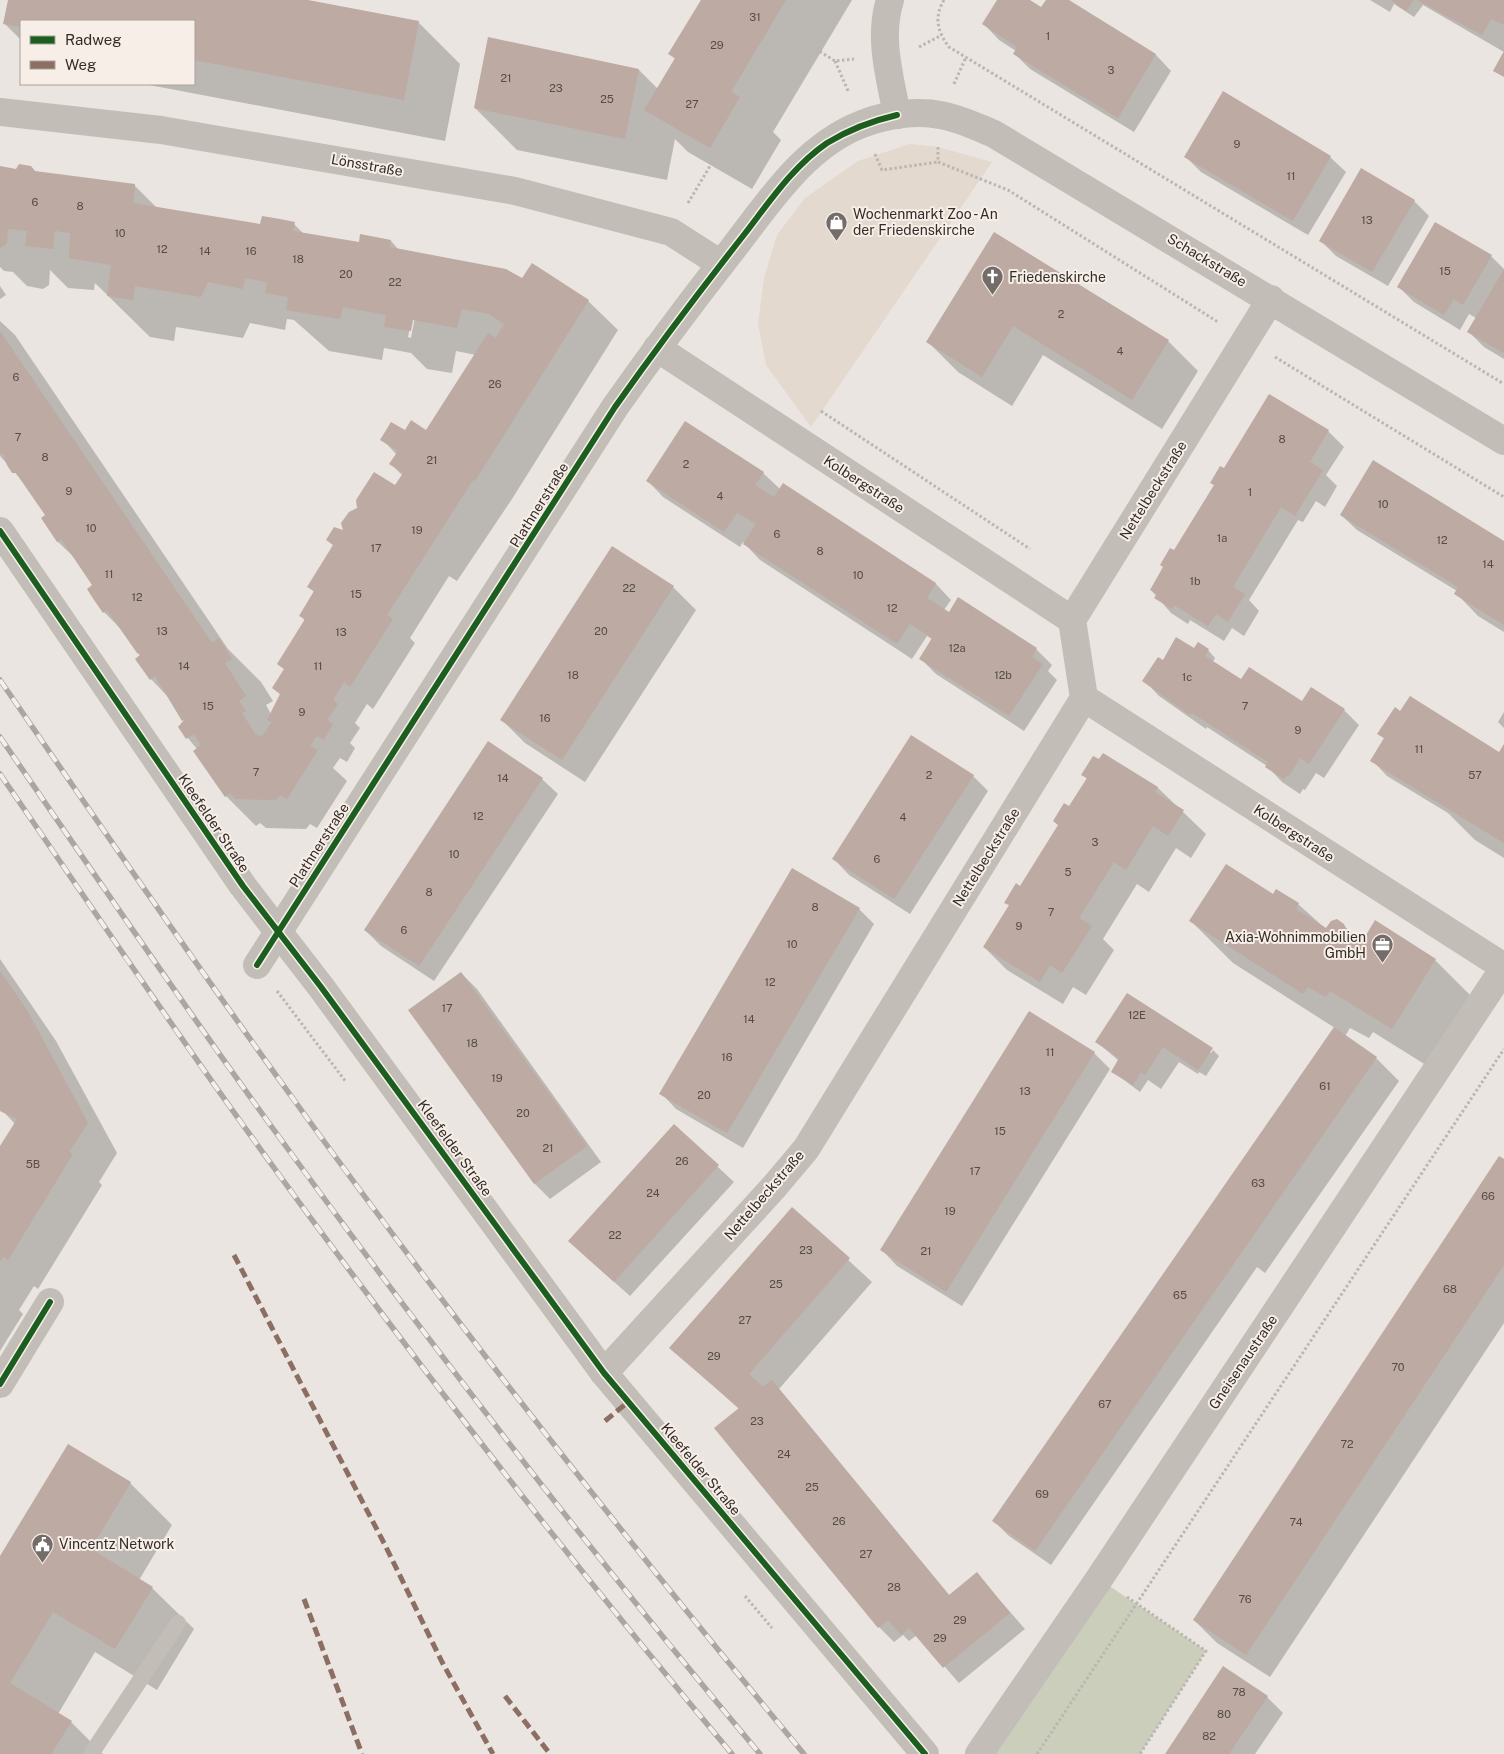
<svg xmlns="http://www.w3.org/2000/svg" width="1504" height="1754" viewBox="0 0 1504 1754" font-family="'Public Sans',sans-serif">
  <rect width="100%" height="100%" fill="#eae5e0"/>
  <path fill="#cbcebb" d="M1099 1579 1206 1651 1140 1754H979Z"/>
  <path fill="#e3d9ce" d="M910 144 938 147 992 162 811 427 766 365 758 324 764 278 777 235 805 198 858 161Z"/>
  <g fill="#0003" fill-rule="evenodd">
    <path d="M9 0H301L418 22 460 64 445 141 144 84H194V21H21V40L4 23Z"/>
    <path d="M702 0H852L773 132 781 140 752 189 688 152 675 139 667 180 517 150 475 108 489 39 639 70 658 89 676 60 670 54Z"/>
    <path d="M998 0H1028L1042 9 1047 0H1066L1156 55 1171 71 1134 132 1030 69 1014 53 1016 51 999 40 984 24Z"/>
    <path d="M1370 0H1504V52L1423 5 1414 17 1394 4 1390 12Z"/>
    <path d="M1186 157H1330L1346 172 1308 235 1201 172Z"/>
    <path d="M0 168 135 186 157 208 261 226 294 224 304 234 360 244 391 241 399 250 523 279 588 301 618 330 512 499 457 581 449 576 410 638 415 643 373 709 367 704 355 723 360 728 350 743 355 748 347 762 340 758 333 768 347 781 317 828 310 824 306 829 266 828 260 823 256 826 226 796 197 749 179 727 185 721 170 699 151 679 141 656 122 630 104 612 94 586 77 560 58 542 42 518 47 516 26 485 0 456V321L15 335 228 649 261 682 273 701 266 705 271 714 281 695 274 688 285 670 278 664 305 621 300 615 315 593 309 587 334 546 328 540 345 533 396 487 403 476 391 464 397 455 382 439 405 432H427L476 355 456 351 452 373 427 369 411 353 384 348 382 360 329 351 294 320 287 319 285 330 250 323 243 338 176 327 174 341 150 337 95 283 94 290 68 288 50 270 49 285 43 289 27 286 13 272 4 271 0 267ZM419 279H422L411 338 408 337Z"/>
    <path d="M1414 201 1429 216 1388 286 1336 256 1321 241Z"/>
    <path d="M995 234 1168 341 1198 371 1162 429 1043 355 1012 406 958 372 928 342Z"/>
    <path d="M1491 256 1504 269V359L1484 347 1469 332 1476 318 1469 314 1460 330 1414 302 1399 287Z"/>
    <path d="M0 286 6 295 0 299Z"/>
    <path d="M1269 396 1328 431 1344 447 1326 475 1337 486 1325 507 1316 501 1303 522 1298 520 1249 600 1259 611 1244 636 1232 628 1224 641 1190 620 1188 624 1171 613 1151 590 1215 486 1212 483 1224 470Z"/>
    <path d="M763 473 780 489 783 485 936 584 951 600 944 610 949 614 959 599 1036 649 1052 665 1048 671 1057 680 1024 731 936 674 920 658 933 640 927 636 912 659 760 560 743 542 740 547 663 497 648 481Z"/>
    <path d="M1341 515 1504 542V632L1478 616 1456 593 1457 591 1357 530Z"/>
    <path d="M673 587 696 610 585 782 525 743 502 720Z"/>
    <path d="M1194 650H1208L1215 658 1213 662 1242 681 1302 703 1344 710 1359 725 1324 778 1316 773 1305 790 1303 789 1300 794 1282 782 1267 766 1207 727 1206 729 1159 696 1144 680 1164 662Z"/>
    <path d="M1504 712V728L1498 722Z"/>
    <path d="M1379 734 1500 753 1504 746V858L1475 840 1448 813 1387 776 1372 760 1385 739Z"/>
    <path d="M1103 755 1158 788 1206 834 1191 858 1176 848 1149 892 1137 884 1103 939 1114 950 1086 995 1073 987 1063 1004 1007 970 984 947 1010 906 1006 902 1020 888 1087 779 1083 775Z"/>
    <path d="M973 776 988 791 910 914 849 875 834 859Z"/>
    <path d="M542 779 558 794 434 981 381 946 365 930Z"/>
    <path d="M1277 891 1298 904 1327 930 1343 925 1363 943 1435 960 1477 1002 1434 1070 1373 1032 1369 1038 1350 1028 1345 1036 1376 1058 1399 1081 1265 1273 1257 1267 1051 1565 1009 1536 994 1521 1335 1028 1233 963 1191 921 1273 896Z"/>
    <path d="M859 909 874 924 743 1148 676 1109 661 1093Z"/>
    <path d="M0 959 56 1041 117 1153 99 1182 102 1185 38 1289 34 1286 19 1310 23 1314 0 1351V1148L15 1124 0 1108Z"/>
    <path d="M461 973 477 989 601 1162 550 1199 535 1184 410 1011Z"/>
    <path d="M1127 995 1211 1053 1213 1050 1219 1056 1206 1076 1199 1072 1198 1074 1179 1062 1161 1089 1148 1080 1140 1092 1112 1071 1119 1061 1097 1042Z"/>
    <path d="M1030 1013 1094 1053 1110 1069 962 1306 897 1266 882 1250Z"/>
    <path d="M674 1126 734 1182 630 1296 585 1256Z"/>
    <path d="M1504 1160V1323L1270 1677 1217 1643 1194 1620Z"/>
    <path d="M793 1209 872 1282 779 1389 950 1596 977 1574 1025 1629 959 1683 917 1635 909 1641 903 1635 894 1642 879 1627 739 1409 671 1348Z"/>
    <path d="M69 1446 130 1483 172 1525 139 1580 152 1588 194 1629 157 1690 95 1652 58 1714 71 1722 103 1754H0V1559Z"/>
    <path d="M1224 1668 1267 1697 1283 1713 1255 1754H1166Z"/>
  </g>
  <g fill="#bcaaa3">
    <path d="M8 0H308L419 21 404 100 194 60V21H21V27L3 24Z"/>
    <path d="M701 0H786L731 92 740 97 710 148 644 110 675 58 668 54Z"/>
    <path d="M997 0H1030L1041 7 1046 0H1069L1156 54 1118 118 1013 54 1017 47 982 24Z"/>
    <path d="M1391 0H1414L1406 11Z"/>
    <path d="M1417 0H1504V25L1491 19 1482 35Z"/>
    <path d="M488 37 639 69 625 139 474 108Z"/>
    <path d="M1504 51V77L1493 71Z"/>
    <path d="M1223 91 1331 156 1293 221 1184 157Z"/>
    <path d="M19 164 31 166 35 171 135 184 133 203 260 224 262 216 280 219 295 222 293 231 359 242 360 234 391 240 390 247 506 269 522 278 532 263 589 300 475 481 473 480 387 615 393 619 383 635 350 687 344 682 333 700 338 704 327 720 333 724 324 740 317 736 310 746 318 750 287 799 280 795 276 800 235 799 230 793 225 797 193 751 201 745 194 734 186 739 178 727 184 720 182 721 155 676 150 680 135 659 140 655 137 653 107 610 103 613 94 600 87 589 92 585 61 539 57 542 41 518 45 515 16 473H12L7 465 3 454H0V331L212 643 219 638 232 659 225 663 246 696 239 701 246 711 242 713 256 735 262 736 272 722 267 720 280 694 272 688 284 669 277 664 305 619 299 616 314 591 307 587 333 545 326 540 334 527 343 530 341 523 349 512 357 508 356 500 374 472 395 485 403 473 389 464 398 451 380 440 391 422 405 430 411 420 426 430 488 333 496 338 504 324 489 314 462 309 457 328 413 320 411 331 384 327 386 315 343 307 340 319 286 310 288 297 265 293 267 282 245 278 243 289 208 282 201 297 135 286 133 300 107 296 111 265 69 258 70 233 55 231 53 249 25 246 27 231 8 229 7 243 0 248V166L16 169Z"/>
    <path d="M1361 168 1415 200 1372 272 1319 241Z"/>
    <path d="M1435 222 1492 255 1463 305 1454 299 1444 315 1397 287Z"/>
    <path d="M994 232 1169 340 1132 400 1013 326 982 377 926 342Z"/>
    <path d="M1504 269V353L1467 332Z"/>
    <path d="M1269 394 1329 430 1310 462 1323 470 1295 516 1281 507 1233 587 1245 594 1228 622 1216 614 1208 626 1174 605 1172 609 1154 598 1157 594 1150 590 1163 567 1160 565 1170 548 1174 550 1214 485 1210 483 1220 466 1224 468Z"/>
    <path d="M685 421 764 472 755 485 774 497 783 483 936 583 927 598 949 612 958 597 1037 648 1032 657 1043 664 1009 716 919 659 932 638 910 624 897 644 743 544 756 524 737 513 724 532 646 481Z"/>
    <path d="M1373 460 1504 541V625L1454 594 1458 587 1340 515Z"/>
    <path d="M612 546 674 586 562 760 500 720Z"/>
    <path d="M1176 637 1194 648 1198 642 1209 649 1205 656 1241 679 1249 667 1302 701 1311 687 1345 709 1309 764 1300 758 1289 776 1287 775 1284 779 1265 767 1268 762 1192 713 1190 715 1142 681 1158 657 1163 660Z"/>
    <path d="M1410 696 1499 752 1504 744V843L1370 761 1384 738 1377 734 1395 707 1400 711Z"/>
    <path d="M911 735 974 775 894 899 832 859Z"/>
    <path d="M488 741 543 778 419 966 364 930Z"/>
    <path d="M1103 753 1158 787 1155 792 1184 810 1168 836 1153 826 1126 870 1114 862 1079 918 1092 926 1062 973 1050 965 1040 982 983 947 1009 905 1004 903 1016 883 1020 886 1058 825 1053 821 1064 803 1069 806 1087 778 1081 775 1093 756 1099 759Z"/>
    <path d="M1226 864 1273 894 1276 889 1299 903 1296 909 1326 928 1331 921 1337 919 1344 924 1347 931 1362 942 1375 920 1436 959 1392 1029 1330 991 1326 997 1308 987 1303 994 1189 921Z"/>
    <path d="M792 868 860 908 727 1133 659 1094Z"/>
    <path d="M0 971 27 1010 88 1123 69 1152 73 1154 8 1260 3 1257 0 1262V1146L17 1119 0 1111Z"/>
    <path d="M461 972 587 1146 534 1184 408 1010Z"/>
    <path d="M1127 993 1213 1048 1198 1070 1163 1047 1145 1075 1141 1072 1133 1085 1111 1072 1119 1058 1095 1042Z"/>
    <path d="M1029 1011 1095 1052 946 1292 880 1250Z"/>
    <path d="M1334 1027 1377 1057 1035 1551 992 1521Z"/>
    <path d="M674 1124 719 1165 614 1282 568 1241Z"/>
    <path d="M1499 1156 1504 1159V1265L1246 1655 1193 1620Z"/>
    <path d="M792 1207 850 1258 749 1374 763 1387 772 1380 949 1595 977 1572 1010 1613 943 1668 909 1628 901 1635 888 1620 878 1628 714 1428 739 1408 669 1348Z"/>
    <path d="M68 1444 131 1482 91 1549 153 1587 115 1649 53 1612 10 1683 72 1721 51 1754H0V1556Z"/>
    <path d="M1223 1666 1268 1696 1229 1754H1165Z"/>
  </g>
  <g fill="none" stroke-linecap="round" stroke-linejoin="round">
    <g stroke="#bcb6b1" stroke-width="3" stroke-dasharray="2.5 2.5" stroke-linecap="butt">
      <path d="M944 0C934 17 937 31 949 47L1504 384"/>
      <path d="M790 33 835 61 854 59"/>
      <path d="M919 47 940 36"/>
      <path d="M835 61 849 93"/>
      <path d="M954 84 966 57"/>
      <path d="M938 147V162L1008 190 1218 322"/>
      <path d="M875 154 882 170 938 162"/>
      <path d="M688 203 809 0"/>
      <path d="M1275 357 1504 497"/>
      <path d="M821 411 1030 549"/>
      <path d="M277 991 346 1082"/>
      <path d="M745 1596 772 1628"/>
      <path d="M1127 1597 1206 1651 1140 1754"/>
      <path d="M1037 1754 1504 1049"/>
    </g>
    <path stroke="#c3bdb8" stroke-width="16" d="M91 1754 178 1623"/>
    <g stroke="#c3bdb8" stroke-width="28">
      <path d="M890 0C878 38 890 77 897 115"/>
      <path d="M0 112 161 130 515 191 671 232 721 264"/>
      <path d="M657 348 1072 620"/>
      <path d="M0 531 243 886 321 987 604 1373 925 1754"/>
      <path d="M1084 698 1504 967"/>
      <path d="M604 1373 774 1187 806 1149 1084 698 1072 620 1271 299"/>
      <path d="M979 1754 1099 1579 1504 968"/>
    </g>
    <g stroke="#c3bdb8" stroke-width="28">
      <path d="M257 965 615 407C651 356 689 305 728 255 766 207 802 147 862 124 884 115 917 110 940 115 959 118 977 127 994 134L1504 441"/>
      <path d="M0 1384 50 1302"/>
    </g>
    <defs>
      <g id="rail">
        <path d="M0 680C97 821 194 962 294 1100 456 1324 627 1541 804 1754"/>
        <path d="M0 737C91 869 180 1001 274 1130 429 1343 590 1552 760 1754"/>
        <path d="M0 774C85 897 168 1022 256 1143 407 1352 566 1556 732 1754"/>
      </g>
    </defs>
    <use href="#rail" stroke="#aba6a3" stroke-width="5.5"/>
    <use href="#rail" stroke="#f7efe7" stroke-width="4" stroke-dasharray="11" stroke-linecap="butt"/>
    <g stroke="#8d6e63" stroke-width="5" stroke-dasharray="10 5" stroke-linecap="butt">
      <path d="M234 1255 385 1545 442 1662 493 1754"/>
      <path d="M605 1421 628 1402"/>
      <path d="M304 1599 362 1754"/>
      <path d="M505 1696 550 1754"/>
    </g>
    <defs>
      <g id="cycleway">
        <path d="M0 531 243 886 321 987 604 1373 925 1754"/>
        <path d="M257 965 615 407C656 349 699 292 743 236 768 204 792 167 827 143 850 129 871 121 897 115"/>
        <path d="M0 1384 50 1302"/>
      </g>
    </defs>
    <use href="#cycleway" stroke="#f7efe7" stroke-width="9"/>
    <use href="#cycleway" stroke="#1b5e20" stroke-width="6"/>
  </g>
  <defs>
    <symbol id="shop-pin" viewBox="-11 -11 22 30"><path d="M0 17L-7.5 6A9.5 9.5 0 1 1 7.5 6Z" fill="#736c68" stroke="#f7efe7"/><path d="M-5-2.5h2.3a2.7 3.5 0 0 1 5.4 0H5L5.5 6h-11ZM-1.5-2.5h3a1.5 2.3 0 0 0-3 0Z" fill="#fff"/></symbol>
    <symbol id="church-pin" viewBox="-11 -11 22 30"><path d="M0 17L-7.5 6A9.5 9.5 0 1 1 7.5 6Z" fill="#736c68" stroke="#f7efe7"/><path d="M-1.2-6h2.4v3.5h3.3v2.4h-3.3V6h-2.4V-.1h-3.3v-2.4h3.3Z" fill="#fff"/></symbol>
    <symbol id="office-pin" viewBox="-11 -11 22 30"><path d="M0 17L-7.5 6A9.5 9.5 0 1 1 7.5 6Z" fill="#736c68" stroke="#f7efe7"/><path d="M-6-3h4V-5.5h4V-3h4V5H-6ZM-1-4.5V-3h2v-1.5ZM-6 0V1H6V0Z" fill="#fff"/></symbol>
    <symbol id="civic-pin" viewBox="-11 -11 22 30"><path d="M0 17L-7.5 6A9.5 9.5 0 1 1 7.5 6Z" fill="#736c68" stroke="#f7efe7"/><path d="M-.6-6.5H3V-4.5H.6V-3L4-1V1h2V6H-6V1h2V-1L-.6-3ZM-1.2 2.5V6h2.4V2.5Z" fill="#fff"/></symbol>
  </defs>
  <g fill-rule="evenodd">
    <use href="#shop-pin" x="824" y="210" width="25" height="34"/>
    <use href="#church-pin" x="980" y="264" width="25" height="34"/>
    <use href="#office-pin" x="1370" y="932" width="25" height="34"/>
    <use href="#civic-pin" x="30" y="1532" width="25" height="34"/>
  </g>
  <g text-anchor="middle" dominant-baseline="central" stroke-width="4" stroke-linejoin="round" paint-order="stroke">
    <g font-size="11" fill="#554b47">
      <text x="755" y="17">31</text>
      <text x="1048" y="36">1</text>
      <text x="717" y="45">29</text>
      <text x="1111" y="70">3</text>
      <text x="506" y="78">21</text>
      <text x="556" y="88">23</text>
      <text x="607" y="99">25</text>
      <text x="692" y="104">27</text>
      <text x="1237" y="144">9</text>
      <text x="1291" y="176">11</text>
      <text x="35" y="202">6</text>
      <text x="80" y="206">8</text>
      <text x="1367" y="220">13</text>
      <text x="120" y="233">10</text>
      <text x="162" y="249">12</text>
      <text x="205" y="251">14</text>
      <text x="251" y="251">16</text>
      <text x="298" y="259">18</text>
      <text x="1445" y="271">15</text>
      <text x="346" y="274">20</text>
      <text x="395" y="282">22</text>
      <text x="1061" y="314">2</text>
      <text x="1120" y="351">4</text>
      <text x="16" y="377">6</text>
      <text x="495" y="384">26</text>
      <text x="18" y="437">7</text>
      <text x="1282" y="439">8</text>
      <text x="45" y="457">8</text>
      <text x="432" y="460">21</text>
      <text x="686" y="464">2</text>
      <text x="69" y="491">9</text>
      <text x="1250" y="492">1</text>
      <text x="720" y="496">4</text>
      <text x="1383" y="504">10</text>
      <text x="91" y="528">10</text>
      <text x="417" y="530">19</text>
      <text x="777" y="534">6</text>
      <text x="1222" y="538">1a</text>
      <text x="1442" y="540">12</text>
      <text x="376" y="548">17</text>
      <text x="820" y="551">8</text>
      <text x="1488" y="564">14</text>
      <text x="109" y="574">11</text>
      <text x="858" y="575">10</text>
      <text x="1195" y="581">1b</text>
      <text x="629" y="588">22</text>
      <text x="356" y="594">15</text>
      <text x="137" y="597">12</text>
      <text x="892" y="608">12</text>
      <text x="162" y="631">13</text>
      <text x="601" y="631">20</text>
      <text x="341" y="632">13</text>
      <text x="957" y="648">12a</text>
      <text x="184" y="666">14</text>
      <text x="318" y="666">11</text>
      <text x="573" y="675">18</text>
      <text x="1003" y="675">12b</text>
      <text x="1187" y="677">1c</text>
      <text x="208" y="706">15</text>
      <text x="1245" y="706">7</text>
      <text x="302" y="712">9</text>
      <text x="545" y="718">16</text>
      <text x="1298" y="730">9</text>
      <text x="1419" y="749">11</text>
      <text x="256" y="772">7</text>
      <text x="929" y="775">2</text>
      <text x="1475" y="775">57</text>
      <text x="503" y="778">14</text>
      <text x="478" y="816">12</text>
      <text x="903" y="817">4</text>
      <text x="1095" y="842">3</text>
      <text x="454" y="854">10</text>
      <text x="877" y="859">6</text>
      <text x="1068" y="872">5</text>
      <text x="429" y="892">8</text>
      <text x="815" y="907">8</text>
      <text x="1051" y="912">7</text>
      <text x="1019" y="926">9</text>
      <text x="404" y="930">6</text>
      <text x="792" y="944">10</text>
      <text x="770" y="982">12</text>
      <text x="447" y="1008">17</text>
      <text x="1137" y="1015">12E</text>
      <text x="749" y="1019">14</text>
      <text x="472" y="1043">18</text>
      <text x="1050" y="1052">11</text>
      <text x="727" y="1057">16</text>
      <text x="497" y="1078">19</text>
      <text x="1325" y="1086">61</text>
      <text x="1025" y="1091">13</text>
      <text x="704" y="1095">20</text>
      <text x="523" y="1113">20</text>
      <text x="1000" y="1131">15</text>
      <text x="548" y="1148">21</text>
      <text x="682" y="1161">26</text>
      <text x="33" y="1164">5B</text>
      <text x="975" y="1171">17</text>
      <text x="1258" y="1183">63</text>
      <text x="653" y="1193">24</text>
      <text x="1488" y="1196">66</text>
      <text x="950" y="1211">19</text>
      <text x="615" y="1235">22</text>
      <text x="806" y="1250">23</text>
      <text x="926" y="1251">21</text>
      <text x="776" y="1284">25</text>
      <text x="1450" y="1289">68</text>
      <text x="1180" y="1295">65</text>
      <text x="745" y="1320">27</text>
      <text x="714" y="1356">29</text>
      <text x="1398" y="1367">70</text>
      <text x="1105" y="1404">67</text>
      <text x="757" y="1421">23</text>
      <text x="1347" y="1444">72</text>
      <text x="784" y="1454">24</text>
      <text x="812" y="1487">25</text>
      <text x="1042" y="1494">69</text>
      <text x="839" y="1521">26</text>
      <text x="1296" y="1522">74</text>
      <text x="866" y="1554">27</text>
      <text x="894" y="1587">28</text>
      <text x="1245" y="1599">76</text>
      <text x="960" y="1620">29</text>
      <text x="940" y="1638">29</text>
      <text x="1239" y="1692">78</text>
      <text x="1224" y="1714">80</text>
      <text x="1209" y="1736">82</text>
    </g>
    <g font-size="14" fill="#332b28" stroke="#f7efe7">
      <text transform="translate(367 165) rotate(10)">Lönsstraße</text>
      <text transform="translate(1207 260) rotate(31)">Schackstraße</text>
      <text transform="translate(864 484) rotate(33)">Kolbergstraße</text>
      <text transform="translate(1153 490) rotate(-58)">Nettelbeckstraße</text>
      <text transform="translate(539 505) rotate(-58)">Plathnerstraße</text>
      <text transform="translate(214 823) rotate(56)">Kleefelder Straße</text>
      <text transform="translate(1294 833) rotate(33)">Kolbergstraße</text>
      <text transform="translate(319 845) rotate(-57)">Plathnerstraße</text>
      <text transform="translate(986 857) rotate(-58)">Nettelbeckstraße</text>
      <text transform="translate(455 1148) rotate(54)">Kleefelder Straße</text>
      <text transform="translate(764 1195) rotate(-49)">Nettelbeckstraße</text>
      <text transform="translate(1243 1362) rotate(-56)">Gneisenaustraße</text>
      <text transform="translate(701 1469) rotate(50)">Kleefelder Straße</text>
    </g>
    <g font-size="14" fill="#332b28" stroke="#f7efe7" text-anchor="start">
      <text x="853" y="214">Wochenmarkt Zoo - An<tspan x="853" dy="16">der Friedenskirche</tspan></text>
      <text x="1009" y="277">Friedenskirche</text>
      <text x="1366" y="937" text-anchor="end">Axia-Wohnimmobilien<tspan x="1366" dy="16">GmbH</tspan></text>
      <text x="59" y="1544">Vincentz Network</text>
    </g>
  </g>
  <rect x="20" y="20" width="175" height="65" fill="#f7efe7" stroke="#a9a19b"/>
  <rect x="30" y="36" width="25" height="8" fill="#1b5e20" stroke="#a9a19b"/>
  <text x="65" y="45" font-size="15" fill="#332b28">Radweg</text>
  <rect x="30" y="61" width="25" height="8" fill="#8d6e63" stroke="#a9a19b"/>
  <text x="65" y="70" font-size="15" fill="#332b28">Weg</text>
</svg>
